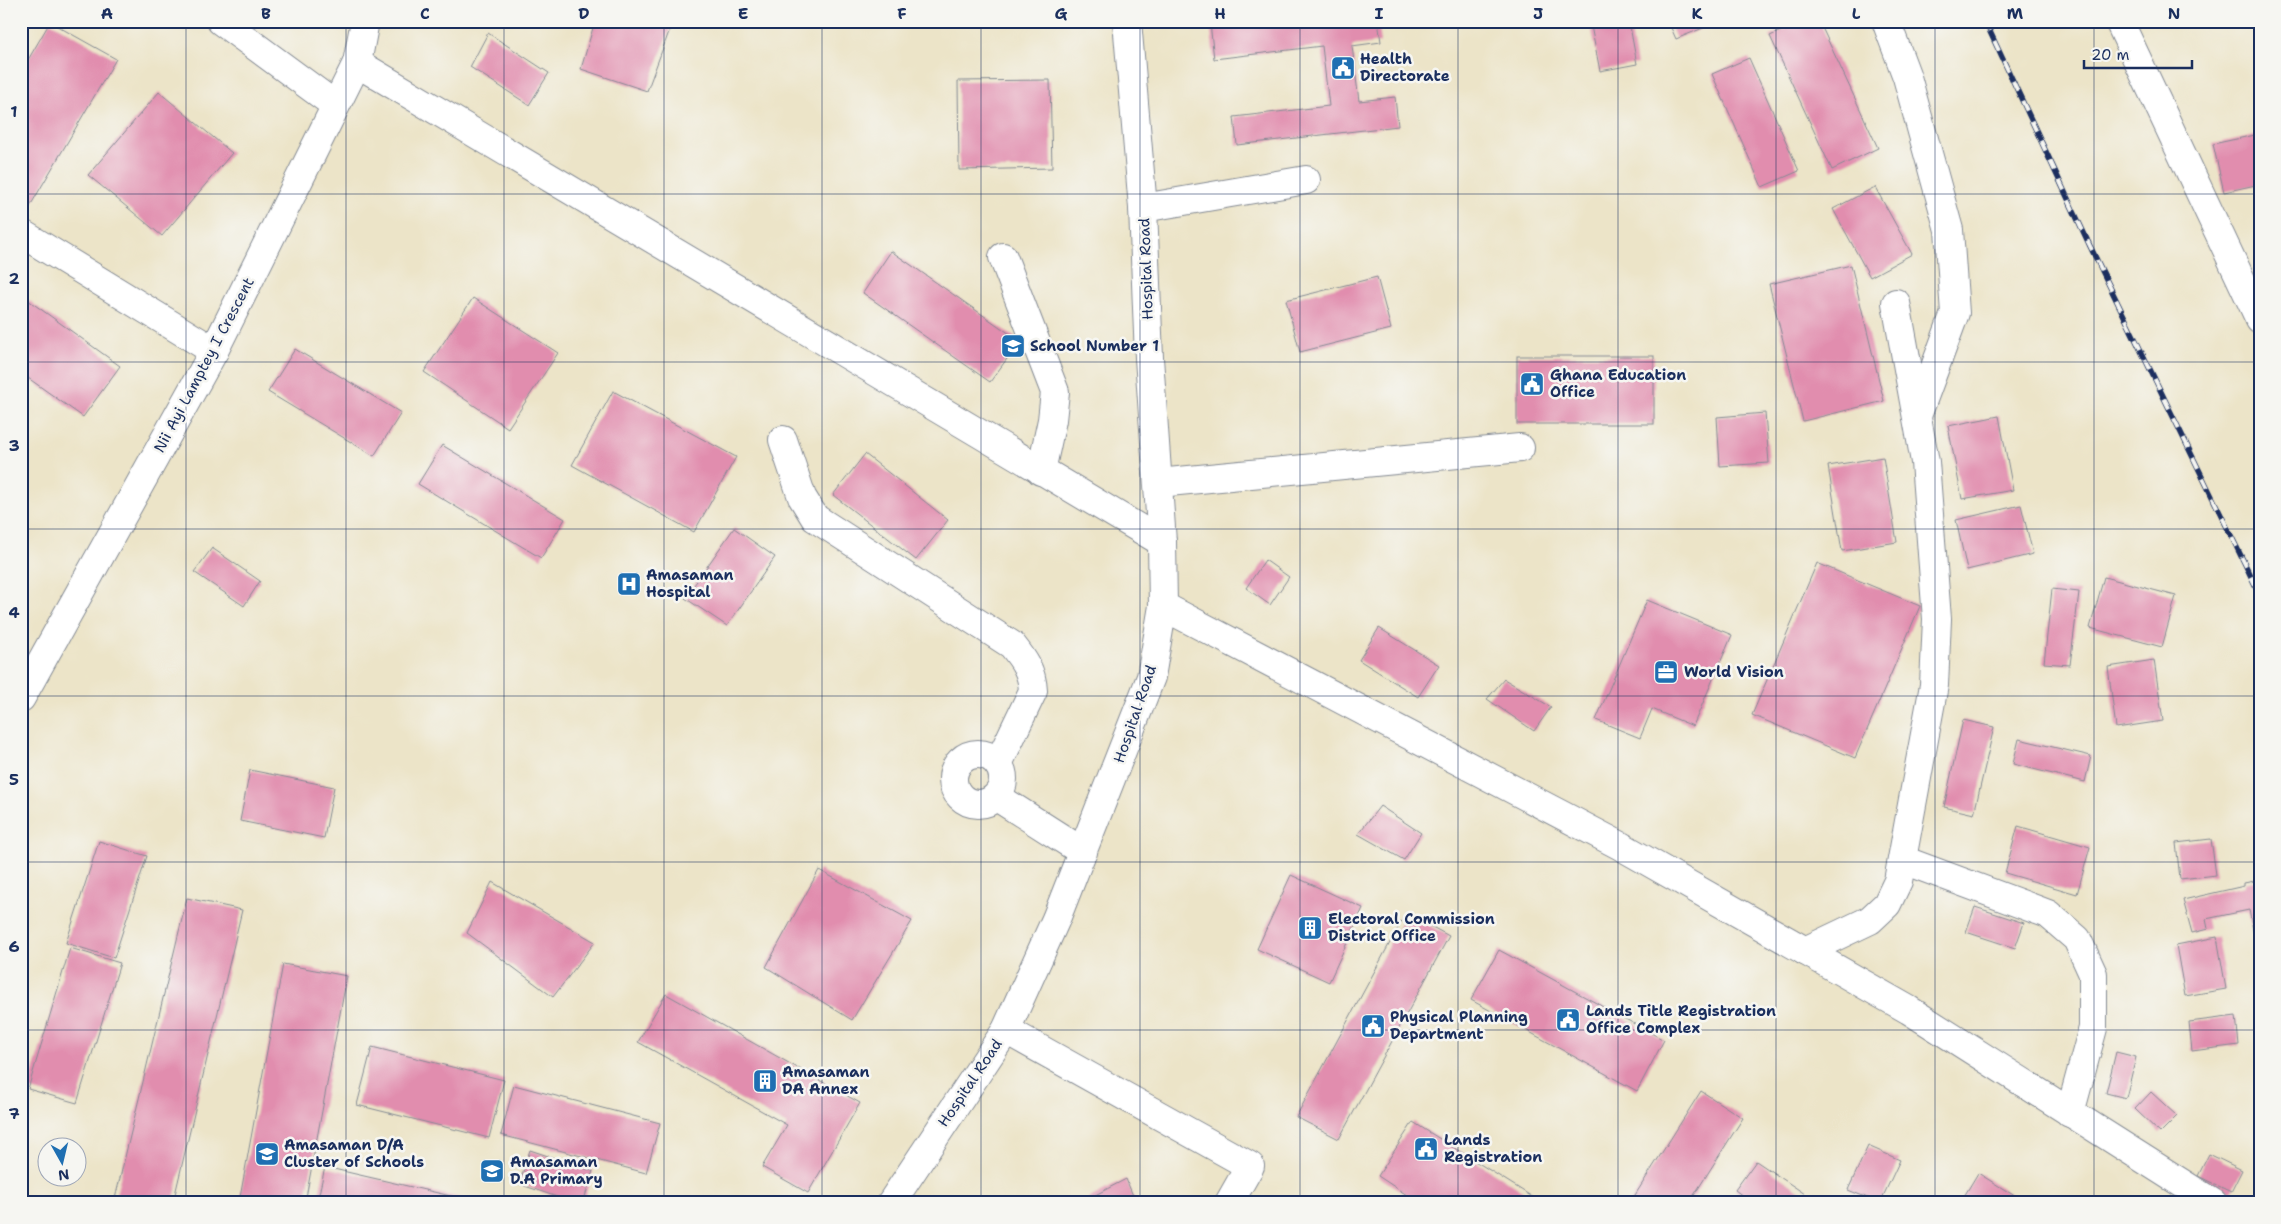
<svg xmlns="http://www.w3.org/2000/svg" width="2281" height="1224" viewBox="0 0 2281 1224" font-family="'Shantell Sans',sans-serif">
  <rect width="100%" height="100%" fill="#f6f6f2"/>
  <filter id="ink" filterUnits="userSpaceOnUse"><feTurbulence type="fractalNoise" baseFrequency=".02" numOctaves="2"/><feDisplacementMap in="SourceGraphic" scale="10" xChannelSelector="R" yChannelSelector="G"/><feConvolveMatrix kernelMatrix="1 2 1 2 8 2 1 2 1" color-interpolation-filters="sRGB"/></filter>
  <filter id="wash" filterUnits="userSpaceOnUse"><feTurbulence type="fractalNoise" baseFrequency=".0096" numOctaves="4" result="noise"/><feDisplacementMap in="SourceGraphic" scale="20" xChannelSelector="R" yChannelSelector="G"/><feGaussianBlur stdDeviation="1.12" result="paint"/><feColorMatrix in="noise" values="0 0 0 0 0 0 0 0 0 0 0 0 0 0 0 0 0 1.4 0 .05"/><feComposite in="paint" operator="in"/></filter>
  <g filter="url(#wash)">
    <rect width="100%" height="100%" fill="#ece4c8"/>
    <g id="blocks">
      <g fill="#e18dae">
        <path d="M595 21H673L647 91 581 69Z"/>
        <path d="M1221 21H1378L1381 42 1352 46 1359 101 1395 97 1398 126 1237 145 1234 117 1329 106 1322 46 1214 59 1210 23Z"/>
        <path d="M1590 21H1629L1637 64 1600 71Z"/>
        <path d="M1668 21H1700L1703 28 1676 39Z"/>
        <path d="M1802 21H1819L1878 148 1832 170 1770 36Z"/>
        <path d="M50 22 116 59 26 213 21 211V72Z"/>
        <path d="M488 33 549 73 529 105 470 67Z"/>
        <path d="M1749 58 1799 171 1762 187 1712 74Z"/>
        <path d="M1050 80 1052 168 959 170 958 81Z"/>
        <path d="M159 92 232 153 162 236 88 175Z"/>
        <path d="M2255 135 2260 156V184L2224 192 2213 144Z"/>
        <path d="M1875 187 1912 254 1870 277 1833 209Z"/>
        <path d="M891 251 1020 341 990 382 863 293Z"/>
        <path d="M1851 265 1884 401 1803 421 1769 284Z"/>
        <path d="M1377 277 1391 329 1300 352 1286 300Z"/>
        <path d="M473 298 558 353 508 428 424 372Z"/>
        <path d="M28 300 120 366 83 417 21 373V309Z"/>
        <path d="M295 349 401 413 374 456 268 392Z"/>
        <rect x="1517" y="356" width="137" height="68"/>
        <path d="M613 391 736 457 694 532 572 465Z"/>
        <path d="M1765 413 1769 463 1720 466 1717 417Z"/>
        <path d="M1999 416 2013 490 1962 499 1948 426Z"/>
        <path d="M442 445 565 519 541 558 418 484Z"/>
        <path d="M865 454 948 520 916 560 833 495Z"/>
        <path d="M1883 457 1897 542 1842 551 1828 466Z"/>
        <path d="M2021 505 2033 554 1967 570 1956 520Z"/>
        <path d="M734 528 775 557 727 626 685 598Z"/>
        <path d="M212 548 260 581 244 606 194 572Z"/>
        <path d="M1265 560 1289 577 1270 605 1246 588Z"/>
        <path d="M1817 563 1920 606 1855 758 1752 715Z"/>
        <path d="M2104 577 2176 596 2162 647 2090 628Z"/>
        <path d="M2052 589 2079 592 2070 665 2044 663Z"/>
        <path d="M1647 600 1732 635 1693 726 1652 709 1640 738 1596 720Z"/>
        <path d="M1379 628 1439 665 1418 697 1359 660Z"/>
        <path d="M2154 660 2163 721 2116 728 2108 667Z"/>
        <path d="M1504 679 1551 707 1534 731 1487 699Z"/>
        <path d="M1963 720 1994 727 1974 814 1944 807Z"/>
        <path d="M2019 739 2091 756 2085 782 2013 764Z"/>
        <path d="M250 770 334 787 324 838 240 821Z"/>
        <path d="M1380 806 1421 833 1404 860 1358 834Z"/>
        <path d="M2018 826 2090 847 2077 894 2005 873Z"/>
        <path d="M2211 839 2216 875 2180 879 2176 843Z"/>
        <path d="M99 841 147 856 114 958 66 943Z"/>
        <path d="M819 870 912 921 852 1020 766 967Z"/>
        <path d="M1291 875 1363 908 1329 982 1257 949Z"/>
        <path d="M2260 880V933L2254 935 2249 910 2206 919 2208 929 2192 933 2183 900 2244 886V883Z"/>
        <path d="M492 882 595 942 553 997 467 933Z"/>
        <path d="M187 898 242 910 173 1203H114Z"/>
        <path d="M1975 907 2024 923 2015 948 1966 932Z"/>
        <path d="M1406 913 1449 936 1339 1139 1296 1117Z"/>
        <path d="M2217 937 2226 989 2185 996 2176 945Z"/>
        <path d="M70 948 120 963 77 1103 28 1089Z"/>
        <path d="M1499 950 1664 1040 1637 1091 1471 1000Z"/>
        <path d="M283 964 347 976 305 1203H239Z"/>
        <path d="M666 994 860 1103 808 1193 762 1167 787 1125 638 1042Z"/>
        <path d="M2236 1016 2239 1045 2192 1051 2189 1022Z"/>
        <path d="M372 1047 504 1080 489 1138 357 1105Z"/>
        <path d="M2116 1052 2136 1057 2126 1098 2106 1093Z"/>
        <path d="M514 1085 660 1123 646 1173 501 1135Z"/>
        <path d="M1701 1091 1743 1118 1689 1203H1630Z"/>
        <path d="M2151 1092 2177 1116 2160 1133 2135 1109Z"/>
        <path d="M1413 1122 1542 1203H1419L1378 1176Z"/>
        <path d="M1868 1146 1900 1160 1880 1203 1848 1190Z"/>
        <path d="M530 1150 593 1171 583 1203H575L519 1184Z"/>
        <path d="M2209 1154 2242 1170 2231 1192 2198 1176Z"/>
        <path d="M1756 1161 1805 1194 1799 1203H1752L1735 1190Z"/>
        <path d="M325 1167 477 1202V1203H317Z"/>
        <path d="M1978 1173 2018 1198 2015 1203H1960Z"/>
        <path d="M1126 1179 1136 1203H1080Z"/>
      </g>
    </g>
  </g>
  <g filter="url(#ink)">
    <use href="#blocks" fill-opacity="0" stroke="#848a93" stroke-width="1"/>
    <g fill="none" stroke-linecap="round" stroke-linejoin="round">
      <defs>
        <g id="minor">
          <path d="M221 21 335 105"/>
          <path d="M1886 21 1907 77 1949 230 1955 313 1917 416"/>
          <path d="M2119 21 2260 320"/>
          <path d="M357 63 1162 542"/>
          <path d="M1143 208 1306 180"/>
          <path d="M21 233 214 351"/>
          <path d="M1003 257 1055 392 1052 420 1041 471"/>
          <path d="M783 440 802 497 815 518 1012 645C1024 660 1032 671 1033 691L998 764"/>
          <path d="M1158 483 1520 448"/>
          <path d="M1163 606 1619 845 1909 1010 2213 1203"/>
          <path d="M21 698 214 351 357 63 365 21"/>
          <circle cx="978" cy="779" r="25"/>
          <path d="M997 797 1083 852"/>
          <path d="M1903 860 2048 914 2077 939 2093 974V1028L2070 1113"/>
          <path d="M1805 951 1870 920 1887 904 1898 881 1934 685 1937 619 1925 462 1896 303"/>
          <path d="M1006 1030 1250 1166 1229 1203"/>
          <path d="M891 1203 1006 1030 1056 919 1151 677 1163 606 1162 542 1149 358 1143 208 1127 21"/>
        </g>
      </defs>
      <use href="#minor" stroke="#848a93" stroke-width="30"/>
      <use href="#minor" stroke="#fff" stroke-width="28"/>
      <defs>
        <path id="rail" d="M1985 21 2090 246 2260 595"/>
      </defs>
      <use href="#rail" stroke="#1b2f5e" stroke-width="5.5"/>
      <use href="#rail" stroke="#f6f6f2" stroke-width="4" stroke-dasharray="11" stroke-linecap="butt"/>
    </g>
  </g>
  <path fill="none" stroke="#1b2f5e" stroke-width="1" stroke-opacity="0.55" d="M186 21V1203M346 21V1203M504 21V1203M664 21V1203M822 21V1203M981 21V1203M1140 21V1203M1300 21V1203M1458 21V1203M1618 21V1203M1776 21V1203M1935 21V1203M2094 21V1203M21 194H2260M21 362H2260M21 529H2260M21 696H2260M21 862H2260M21 1030H2260"/>
  <defs>
    <symbol id="civic-square" viewBox="-11 -11 22 22"><rect x="-9" y="-9" width="18" height="18" rx="4" fill="#1f6fb2" stroke="#f6f6f2"/><path d="M-.6-6.5H3V-4.5H.6V-3L4-1V1h2V6H-6V1h2V-1L-.6-3ZM-1.2 2.5V6h2.4V2.5Z" fill="#fff"/></symbol>
    <symbol id="school-square" viewBox="-11 -11 22 22"><rect x="-9" y="-9" width="18" height="18" rx="4" fill="#1f6fb2" stroke="#f6f6f2"/><path d="M0-5L7-2L0 1L-7-2ZM-4 1L0 2.5L4 1V4Q0 6-4 4Z" fill="#fff"/></symbol>
    <symbol id="hospital-square" viewBox="-11 -11 22 22"><rect x="-9" y="-9" width="18" height="18" rx="4" fill="#1f6fb2" stroke="#f6f6f2"/><path d="M-5-5h3v3.5h4V-5h3V5h-3V1.5h-4V5h-3Z" fill="#fff"/></symbol>
    <symbol id="office-square" viewBox="-11 -11 22 22"><rect x="-9" y="-9" width="18" height="18" rx="4" fill="#1f6fb2" stroke="#f6f6f2"/><path d="M-6-3h4V-5.5h4V-3h4V5H-6ZM-1-4.5V-3h2v-1.5ZM-6 0V1H6V0Z" fill="#fff"/></symbol>
    <symbol id="building-square" viewBox="-11 -11 22 22"><rect x="-9" y="-9" width="18" height="18" rx="4" fill="#1f6fb2" stroke="#f6f6f2"/><path d="M-4-6H4V6H1V3H-1V6H-4ZM-2.5-4.3h1.7v1.8h-1.7ZM.8-4.3h1.7v1.8H.8ZM-2.5-1h1.7V.8h-1.7ZM.8-1h1.7V.8H.8Z" fill="#fff"/></symbol>
  </defs>
  <g fill-rule="evenodd">
    <use href="#civic-square" x="1329" y="54" width="28" height="28"/>
    <use href="#school-square" x="999" y="332" width="28" height="28"/>
    <use href="#civic-square" x="1518" y="370" width="28" height="28"/>
    <use href="#hospital-square" x="615" y="570" width="28" height="28"/>
    <use href="#office-square" x="1652" y="658" width="28" height="28"/>
    <use href="#building-square" x="1296" y="914" width="28" height="28"/>
    <use href="#civic-square" x="1554" y="1006" width="28" height="28"/>
    <use href="#civic-square" x="1359" y="1012" width="28" height="28"/>
    <use href="#building-square" x="751" y="1067" width="28" height="28"/>
    <use href="#civic-square" x="1412" y="1135" width="28" height="28"/>
    <use href="#school-square" x="253" y="1140" width="28" height="28"/>
    <use href="#school-square" x="478" y="1157" width="28" height="28"/>
  </g>
  <g text-anchor="middle" dominant-baseline="central" stroke-width="5" stroke-linejoin="round" paint-order="stroke">
    <g font-size="15" font-weight="bold" fill="#1b2f5e" stroke="#f6f6f2" text-anchor="start">
      <text x="1360" y="59">Health<tspan x="1360" dy="17">Directorate</tspan></text>
      <text x="1030" y="346">School Number 1</text>
      <text x="1550" y="375">Ghana Education<tspan x="1550" dy="17">Office</tspan></text>
      <text x="646" y="575">Amasaman<tspan x="646" dy="17">Hospital</tspan></text>
      <text x="1684" y="672">World Vision</text>
      <text x="1328" y="919">Electoral Commission<tspan x="1328" dy="17">District Office</tspan></text>
      <text x="1586" y="1011">Lands Title Registration<tspan x="1586" dy="17">Office Complex</tspan></text>
      <text x="1390" y="1017">Physical Planning<tspan x="1390" dy="17">Department</tspan></text>
      <text x="782" y="1072">Amasaman<tspan x="782" dy="17">DA Annex</tspan></text>
      <text x="1444" y="1140">Lands<tspan x="1444" dy="17">Registration</tspan></text>
      <text x="284" y="1145">Amasaman D/A<tspan x="284" dy="17">Cluster of Schools</tspan></text>
      <text x="510" y="1162">Amasaman<tspan x="510" dy="17">D.A Primary</tspan></text>
    </g>
    <g font-size="15" fill="#1b2f5e" stroke="#f6f6f2">
      <text transform="translate(1146 269) rotate(-92)">Hospital Road</text>
      <text transform="translate(204 365) rotate(-62)">Nii Ayi Lamptey I Crescent</text>
      <text transform="translate(1135 714) rotate(-71)">Hospital Road</text>
      <text transform="translate(970 1083) rotate(-56)">Hospital Road</text>
    </g>
  </g>
  <rect width="2281" height="1224" fill="none" stroke="#f6f6f2" stroke-width="55"/>
  <g transform="translate(62 1162) rotate(172)"><circle r="24" fill="#f6f6f2" stroke="#9ea6b7"/>
  <path d="M0-4L9 19L0 12L-9 19Z" fill="#1f6fb2"/>
  <text y="-8" font-size="14" font-weight="bold" text-anchor="middle" fill="#1b2f5e">N</text>
  </g>
  <path d="M2084 60v8h108v-8" fill="none" stroke="#1b2f5e" stroke-width="2.5"/>
  <text x="2091" y="60" font-size="15" fill="#1b2f5e" stroke="#f6f6f2" stroke-width="4" paint-order="stroke">20 m</text>
  <rect x="28" y="28" width="2226" height="1168" fill="none" stroke="#1b2f5e" stroke-width="2"/>
  <g font-size="16" text-anchor="middle" font-weight="bold" fill="#1b2f5e">
    <text x="107" y="19">A</text>
    <text x="266" y="19">B</text>
    <text x="425" y="19">C</text>
    <text x="584" y="19">D</text>
    <text x="743" y="19">E</text>
    <text x="902" y="19">F</text>
    <text x="1061" y="19">G</text>
    <text x="1220" y="19">H</text>
    <text x="1379" y="19">I</text>
    <text x="1538" y="19">J</text>
    <text x="1697" y="19">K</text>
    <text x="1856" y="19">L</text>
    <text x="2015" y="19">M</text>
    <text x="2174" y="19">N</text>
    <text x="14" y="117">1</text>
    <text x="14" y="284">2</text>
    <text x="14" y="451">3</text>
    <text x="14" y="618">4</text>
    <text x="14" y="785">5</text>
    <text x="14" y="952">6</text>
    <text x="14" y="1119">7</text>
  </g>
</svg>
